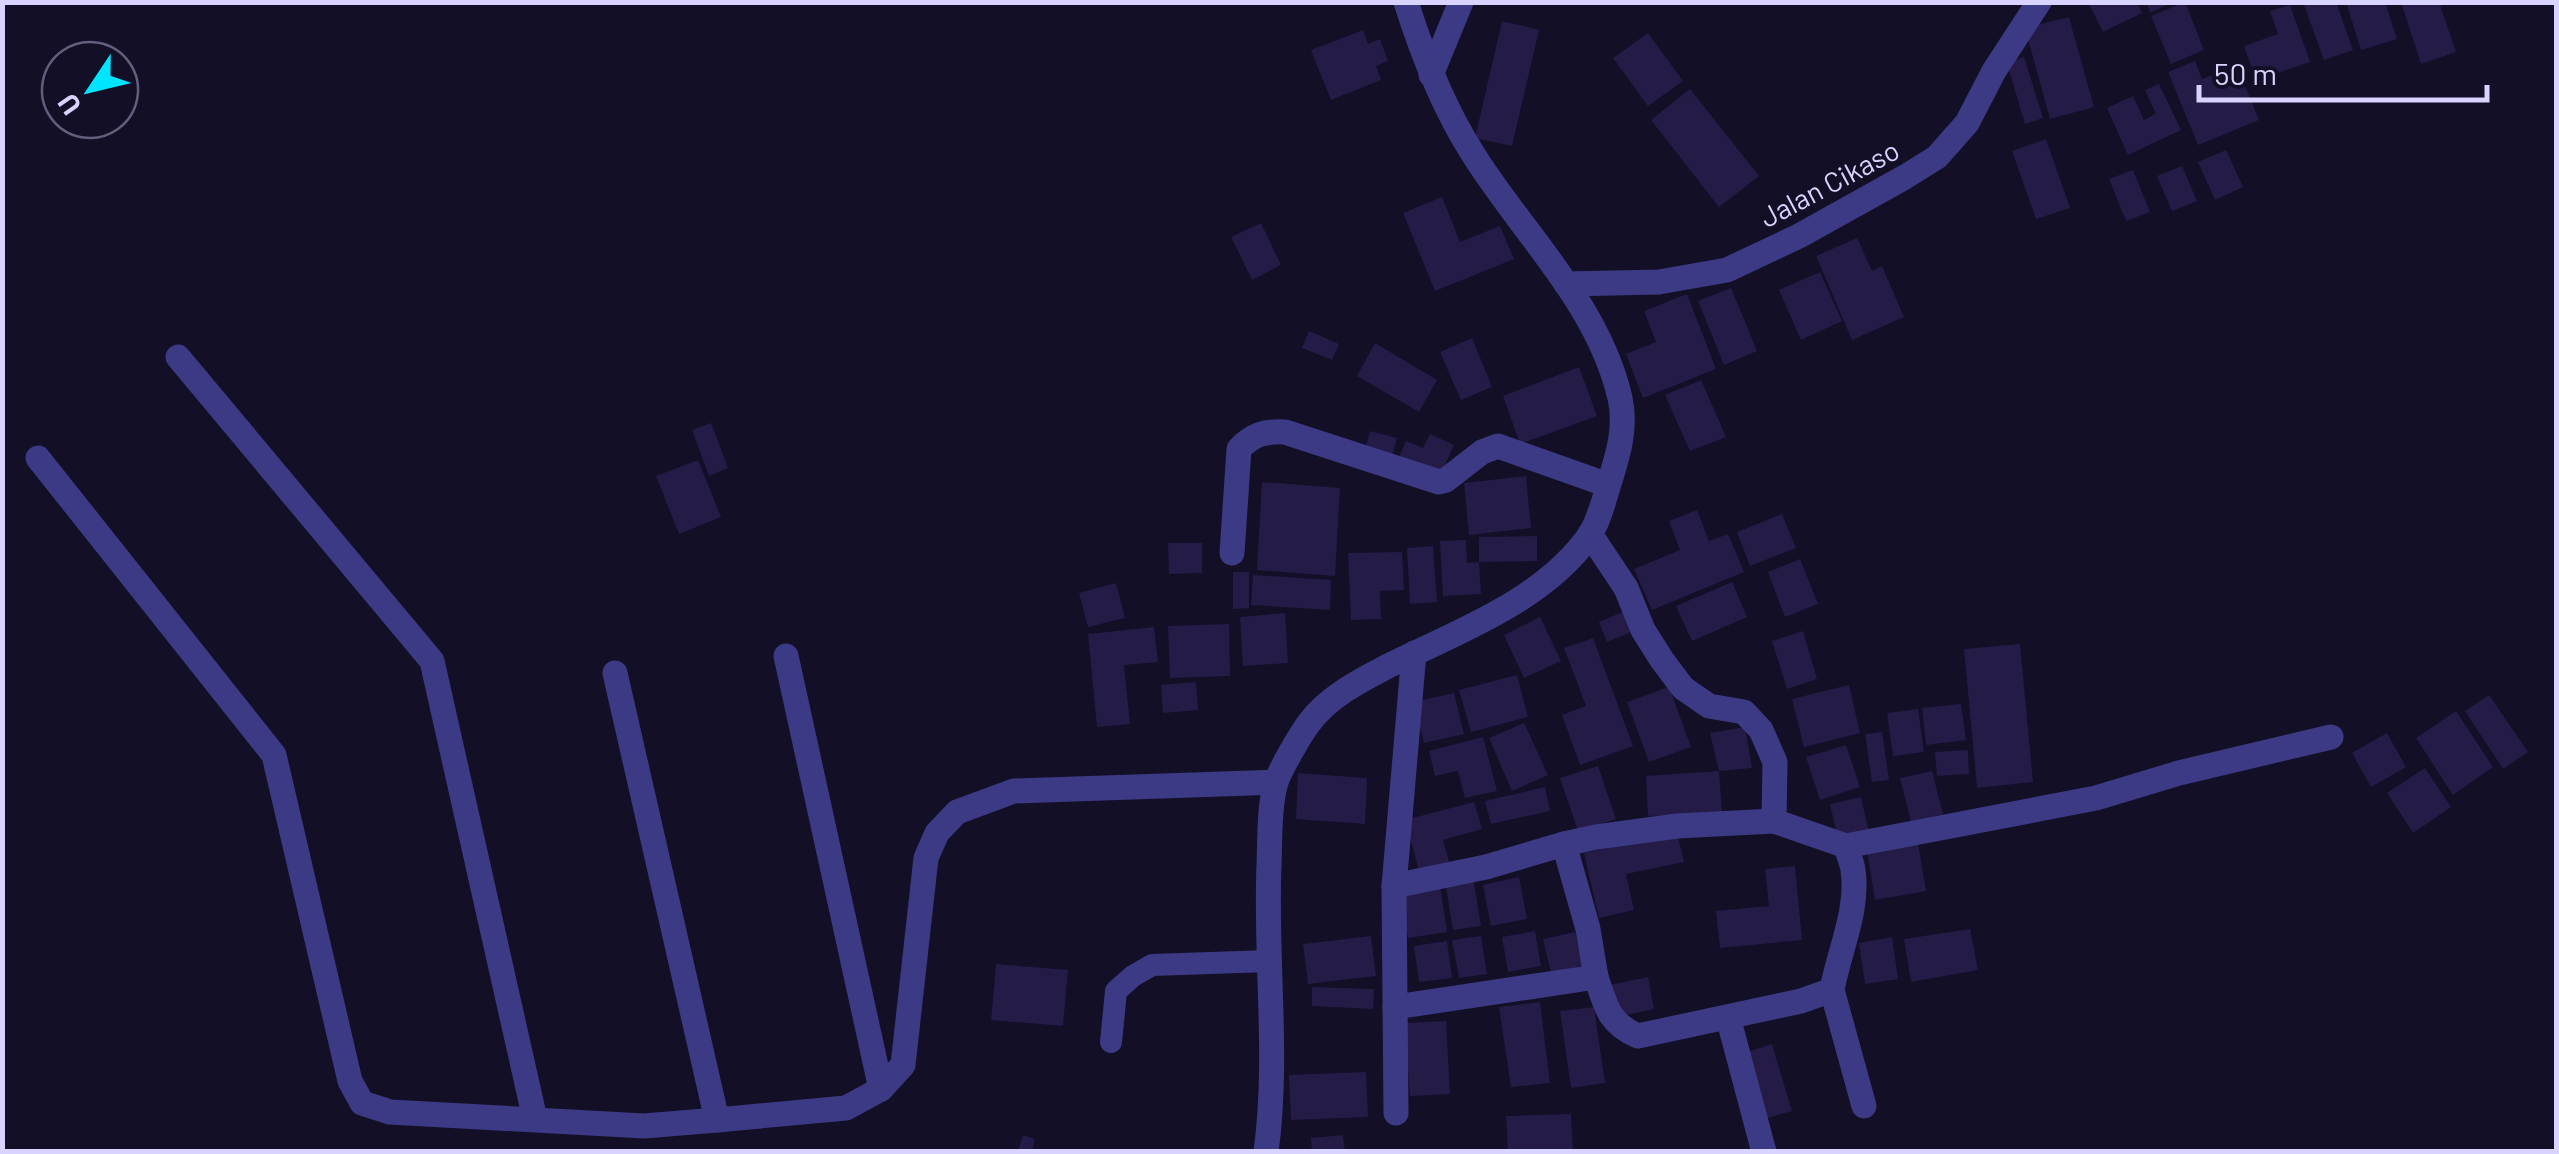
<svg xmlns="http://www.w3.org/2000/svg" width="2559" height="1154" viewBox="0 0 2559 1154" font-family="Barlow,sans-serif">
  <rect width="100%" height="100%" fill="#130f26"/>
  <g fill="#241b47">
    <path d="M2093 2H2137L2142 13 2103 32 2089 4Z"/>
    <path d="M2146 2H2173L2150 13Z"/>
    <path d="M2185 2 2204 50 2171 64 2151 16Z"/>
    <path d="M2303 2H2336L2353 50 2324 60Z"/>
    <path d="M2346 2H2385L2397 39 2361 50Z"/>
    <path d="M2401 2H2439L2456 52 2421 64Z"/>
    <path d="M2290 5 2310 62 2256 80 2244 46 2278 34 2270 11Z"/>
    <path d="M2069 17 2094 107 2050 119 2025 28Z"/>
    <path d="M1502 21 1539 30 1512 146 1475 138Z"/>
    <path d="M1363 30 1368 44 1380 39 1388 61 1376 66 1381 80 1331 100 1311 50Z"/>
    <path d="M1648 33 1683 81 1648 106 1613 58Z"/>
    <path d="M2024 57 2043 118 2025 124 2007 63Z"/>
    <path d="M2195 61 2202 79 2237 66 2259 120 2198 145 2168 72Z"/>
    <path d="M2159 84 2181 130 2128 155 2107 108 2133 96 2144 120 2156 114 2145 90Z"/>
    <path d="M1690 89 1759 176 1719 207 1651 120Z"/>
    <path d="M2046 139 2070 208 2036 219 2012 151Z"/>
    <path d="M2226 150 2243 187 2215 200 2198 162Z"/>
    <path d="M2182 166 2197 201 2172 211 2157 176Z"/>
    <path d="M2133 170 2150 212 2126 221 2109 179Z"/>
    <path d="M1442 197 1460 242 1500 226 1514 259 1435 291 1403 213Z"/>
    <path d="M1261 223 1281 265 1252 280 1231 237Z"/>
    <path d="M1857 238 1872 271 1882 266 1904 317 1852 340 1816 256Z"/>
    <path d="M1820 272 1842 321 1801 340 1779 290Z"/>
    <path d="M1731 288 1757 351 1724 365 1698 301Z"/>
    <path d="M1687 294 1716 369 1643 398 1626 354 1656 342 1644 311Z"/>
    <path d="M1309 331 1339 344 1332 360 1302 348Z"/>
    <path d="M1472 338 1492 387 1461 400 1440 352Z"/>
    <path d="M1375 343 1437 380 1419 412 1357 376Z"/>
    <path d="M1579 367 1597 416 1520 444 1503 396Z"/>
    <path d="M1701 380 1726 437 1690 451 1665 395Z"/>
    <path d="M711 423 728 468 709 476 692 430Z"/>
    <path d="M1370 431 1397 438 1392 456 1365 449Z"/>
    <path d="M1430 434 1454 445 1440 476 1399 457 1406 441 1423 448Z"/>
    <path d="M698 460 721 517 679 534 656 476Z"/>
    <path d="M1526 476 1531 528 1469 535 1464 483Z"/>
    <path d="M1262 482 1340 488 1335 576 1257 570Z"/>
    <path d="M1697 510 1709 541 1728 534 1744 572 1652 610 1634 569 1680 550 1669 521Z"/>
    <path d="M1782 514 1796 548 1750 566 1737 532Z"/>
    <path d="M1537 536V561L1479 562V537Z"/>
    <path d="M1466 540 1467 563 1479 562 1481 594 1443 596 1440 541Z"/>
    <path d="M1168 543H1202V573L1169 574Z"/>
    <path d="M1433 546 1437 602 1410 604 1407 548Z"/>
    <path d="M1402 552 1404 590 1380 591 1381 619 1351 620 1348 553Z"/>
    <path d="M1800 559 1818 604 1785 617 1768 572Z"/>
    <path d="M1233 572H1249V608L1233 609Z"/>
    <path d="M1253 575 1331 580 1330 610 1251 605Z"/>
    <path d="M1732 582 1747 617 1692 641 1676 606Z"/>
    <path d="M1116 583 1125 618 1088 627 1079 593Z"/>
    <path d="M1627 610 1636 630 1607 642 1599 622Z"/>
    <path d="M1285 613 1288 663 1243 666 1240 617Z"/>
    <path d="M1540 617 1561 661 1524 678 1504 635Z"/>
    <path d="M1229 624 1230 676 1170 678 1168 626Z"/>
    <path d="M1154 627 1158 662 1124 665 1130 724 1097 727 1088 634Z"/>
    <path d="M1803 631 1817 679 1787 689 1772 641Z"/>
    <path d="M1593 638 1633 746 1580 765 1562 715 1586 706 1564 648Z"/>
    <path d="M2020 644 2033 782 1977 788 1964 649Z"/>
    <path d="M1517 675 1528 717 1471 732 1459 690Z"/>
    <path d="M1196 682 1198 710 1163 713 1161 685Z"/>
    <path d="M1849 685 1860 733 1804 747 1792 699Z"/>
    <path d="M1669 687 1691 747 1649 762 1627 702Z"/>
    <path d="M1454 693 1464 734 1424 743 1414 702Z"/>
    <path d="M2489 695 2528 752 2503 769 2465 711Z"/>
    <path d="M1961 704 1966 740 1926 745 1922 708Z"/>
    <path d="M1918 709 1924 752 1893 756 1887 713Z"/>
    <path d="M2456 711 2493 767 2453 795 2416 738Z"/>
    <path d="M1524 723 1548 775 1512 791 1489 738Z"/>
    <path d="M1745 727 1752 768 1719 771 1710 733Z"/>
    <path d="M1882 732 1889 780 1872 782 1865 734Z"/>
    <path d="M2387 733 2406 767 2371 787 2352 753Z"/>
    <path d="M1483 737 1497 791 1465 798 1458 771 1435 776 1429 751Z"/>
    <path d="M1846 745 1860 787 1820 800 1806 757Z"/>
    <path d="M1968 750 1969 774 1937 776 1935 752Z"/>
    <path d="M1598 766 1616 819 1578 831 1560 778Z"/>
    <path d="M2425 768 2451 807 2413 833 2387 793Z"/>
    <path d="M1719 771 1722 813 1648 816 1646 776Z"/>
    <path d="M1932 771 1943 814 1911 822 1900 778Z"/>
    <path d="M1298 773 1367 778 1365 824 1296 819Z"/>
    <path d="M1545 787 1550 811 1491 824 1485 801Z"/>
    <path d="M1861 797 1869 833 1838 840 1830 804Z"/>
    <path d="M1474 802 1482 829 1443 840 1449 862 1419 870 1405 820Z"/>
    <path d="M1677 833 1684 862 1626 874 1634 910 1599 918 1584 853Z"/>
    <path d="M1918 843 1926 891 1875 900 1867 851Z"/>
    <path d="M1795 866 1802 940 1720 948 1716 911 1769 906 1765 869Z"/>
    <path d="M1519 877 1527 919 1491 926 1483 885Z"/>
    <path d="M1474 882 1481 926 1453 930 1446 887Z"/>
    <path d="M1440 885 1447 932 1408 938 1401 890Z"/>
    <path d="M1970 929 1978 970 1911 982 1904 939Z"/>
    <path d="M1535 931 1541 966 1508 972 1502 937Z"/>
    <path d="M1575 932 1583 966 1551 973 1543 939Z"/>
    <path d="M1371 936 1376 976 1308 984 1303 944Z"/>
    <path d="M1481 936 1487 974 1459 978 1452 940Z"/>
    <path d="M1892 937 1898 979 1865 984 1859 943Z"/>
    <path d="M1447 941 1452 978 1419 982 1414 946Z"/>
    <path d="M996 964 1068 970 1063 1026 991 1020Z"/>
    <path d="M1648 977 1654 1009 1617 1017 1610 985Z"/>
    <path d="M1312 987 1374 989 1373 1009 1312 1006Z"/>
    <path d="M1540 1002 1550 1083 1511 1087 1499 1007Z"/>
    <path d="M1594 1007 1605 1083 1571 1088 1560 1011Z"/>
    <path d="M1446 1021 1450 1094 1410 1096 1405 1023Z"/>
    <path d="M1772 1044 1792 1111 1764 1119 1744 1053Z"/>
    <path d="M1366 1072 1368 1117 1291 1120 1289 1075Z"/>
    <path d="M1571 1114 1573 1152H1508L1506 1116Z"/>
    <path d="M1023 1135 1035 1139 1032 1152H1018Z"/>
    <path d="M1343 1135 1345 1152H1312L1311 1138Z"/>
  </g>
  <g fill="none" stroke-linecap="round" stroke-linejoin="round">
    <path stroke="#3d3a85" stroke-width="22" d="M1111 1042 1116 991 1133 976 1152 965 1269 961"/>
    <g stroke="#3d3a85" stroke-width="25">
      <path d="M1431 75 1461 2"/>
      <path d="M1566 284 1659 282 1727 270 1799 236 1905 177 1937 157 1967 123 1994 71 2039 2"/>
      <path d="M178 357 432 661 535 1119"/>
      <path d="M38 458 274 755 350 1081 362 1103 390 1112 644 1126 717 1120 846 1108 881 1089 903 1065 926 858 937 833 957 812 1014 791 1276 782"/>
      <path d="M1590 534 1626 588 1643 630 1662 660 1683 688 1709 706 1744 712 1761 730 1775 762 1774 821"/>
      <path d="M1232 553 1239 449C1253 434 1265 431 1285 432L1439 482 1446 480 1482 452 1498 446 1608 485"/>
      <path d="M786 656 881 1089"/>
      <path d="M615 673 717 1120"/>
      <path d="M1394 886 1486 867 1564 844"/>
      <path d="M1596 977C1606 1006 1608 1023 1638 1036L1801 1001 1832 990C1839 951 1859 910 1853 870 1852 862 1848 854 1846 846"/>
      <path d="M1832 990 1864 1106"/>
      <path d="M1395 1007 1596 977 1588 929 1564 844 1596 837 1677 826 1774 821 1846 846 2096 798 2179 773 2331 737"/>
      <path d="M1728 1017 1764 1152"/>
      <path d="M1396 1113 1394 886 1414 653"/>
      <path d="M1266 1152C1279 1056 1265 960 1269 865 1270 840 1269 806 1276 782 1281 768 1300 735 1309 723 1328 697 1361 680 1388 666 1457 632 1543 601 1589 536 1599 521 1603 503 1608 487 1617 458 1627 429 1620 398 1598 303 1523 234 1473 154 1443 107 1423 56 1406 2"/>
    </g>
  </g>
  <g text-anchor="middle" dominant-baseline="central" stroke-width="9" stroke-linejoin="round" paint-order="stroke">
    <g font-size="28" fill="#d9d4ff" stroke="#130f26">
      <text transform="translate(1829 183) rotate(-28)">Jalan Cikaso</text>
    </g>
  </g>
  <rect width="2559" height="1154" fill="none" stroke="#d9d4ff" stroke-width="10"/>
  <g transform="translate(90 90) rotate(235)"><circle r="48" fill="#130f26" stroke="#625e7d" stroke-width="2.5"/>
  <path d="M0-8L18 38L0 25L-18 38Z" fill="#00e5ff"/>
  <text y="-15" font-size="28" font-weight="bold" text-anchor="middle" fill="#d9d4ff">U</text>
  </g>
  <path d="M2199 85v15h288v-15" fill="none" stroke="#d9d4ff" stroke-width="5"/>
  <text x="2214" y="85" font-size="30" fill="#d9d4ff" stroke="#130f26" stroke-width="8" paint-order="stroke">50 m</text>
</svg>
